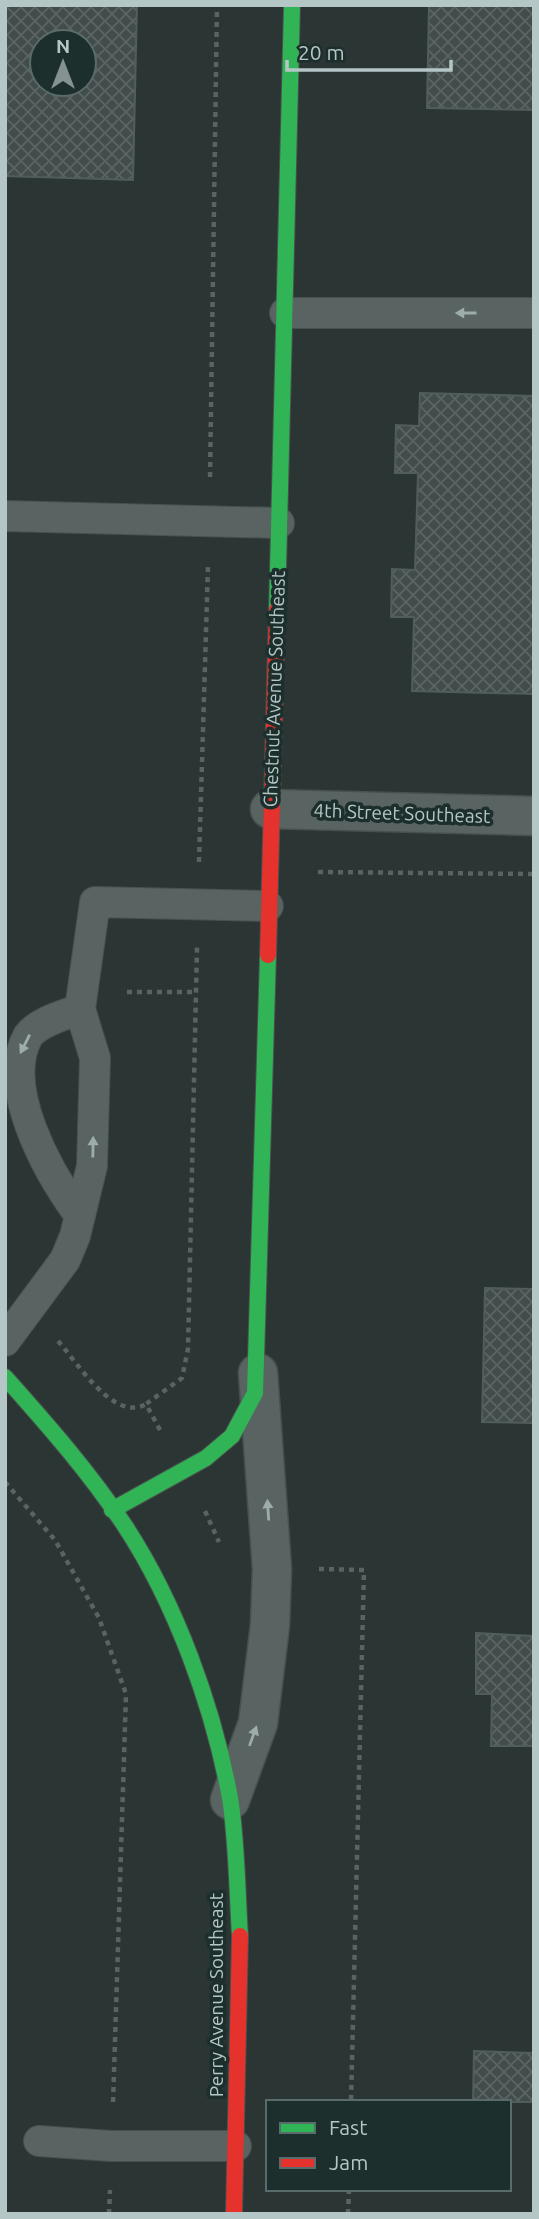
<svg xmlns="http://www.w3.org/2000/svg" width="539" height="2219" viewBox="0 0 539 2219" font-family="Ubuntu,sans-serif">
  <defs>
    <pattern id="building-cross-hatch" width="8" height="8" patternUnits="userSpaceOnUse" patternTransform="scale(1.75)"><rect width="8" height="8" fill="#424c4b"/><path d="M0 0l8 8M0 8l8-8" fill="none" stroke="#5b6463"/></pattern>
  </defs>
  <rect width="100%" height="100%" fill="#2a3534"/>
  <g fill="url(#building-cross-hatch)" stroke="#515d5b" stroke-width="2" fill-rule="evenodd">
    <path d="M5 5H137L133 180 5 176ZM42 42H84V84H42Z"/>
    <path d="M429 5H534V110L427 108Z"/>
    <path d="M420 393 534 396V694L412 691 414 617H391L392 569 415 570 418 473H395L396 425 419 426Z"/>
    <path d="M485 1288 534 1289V1423L482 1422Z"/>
    <path d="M476 1633 534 1636V1746H491L492 1694H476Z"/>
    <path d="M474 2051 534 2053V2102H473Z"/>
  </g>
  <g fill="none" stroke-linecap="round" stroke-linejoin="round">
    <defs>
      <g id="lane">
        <path d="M285 313H534"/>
        <path d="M5 516 279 523"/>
        <path d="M78 1213C48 1172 0 1087 28 1036 38 1022 64 1015 80 1009"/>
        <path d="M5 1341 65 1260 75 1236 92 1166 95 1058 80 1009 95 902 268 906"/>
        <path d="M39 2141 111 2146H236"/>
      </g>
      <g id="street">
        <path d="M270 809 534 816"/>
        <path d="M230 1800 258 1723 270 1625 272 1569 258 1373"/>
      </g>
      <g id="fast">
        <path d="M277 610 292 5"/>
        <path d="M5 1377C47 1424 90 1473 125 1526 176 1604 213 1706 230 1798 237 1842 237 1890 240 1936"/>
        <path d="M112 1510 206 1458 232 1436 255 1393 268 955"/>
      </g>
      <g id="jam">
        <path d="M268 955 277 610"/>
        <path d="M234 2214 240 1936"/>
      </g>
    </defs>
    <use href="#lane" stroke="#48504f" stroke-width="32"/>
    <use href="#street" stroke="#48504f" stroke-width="41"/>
    <use href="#fast" stroke="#48504f" stroke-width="18"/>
    <use href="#jam" stroke="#48504f" stroke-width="18"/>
    <g stroke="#5a6361" stroke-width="4.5" stroke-dasharray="5 5" stroke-linecap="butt">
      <path d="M210 477 217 5"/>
      <path d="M199 862 208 566"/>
      <path d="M318 872 534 874"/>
      <path d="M127 992H196"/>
      <path d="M58 1341C77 1362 114 1423 146 1404"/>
      <path d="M160 1430 146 1404 182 1378 188 1349 197 947"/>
      <path d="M5 1482 55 1540 99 1618 126 1694 113 2104"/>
      <path d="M205 1511 219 1542"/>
      <path d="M319 1569 364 1570 351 2102"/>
      <path d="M109 2214 110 2190"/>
      <path d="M348 2214 349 2189"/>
    </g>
    <use href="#lane" stroke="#596362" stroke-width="30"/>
    <use href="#street" stroke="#596362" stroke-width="38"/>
    <use href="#fast" stroke="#30b455" stroke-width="16"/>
    <use href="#jam" stroke="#e5322d" stroke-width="16"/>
  </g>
  <defs><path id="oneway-solid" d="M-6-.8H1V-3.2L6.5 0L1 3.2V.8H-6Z" transform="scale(1.75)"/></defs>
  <g fill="#9dadac">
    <use href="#oneway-solid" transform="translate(466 313) rotate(180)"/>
    <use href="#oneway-solid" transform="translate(25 1044) rotate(117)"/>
    <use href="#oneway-solid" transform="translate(93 1147) rotate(-89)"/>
    <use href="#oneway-solid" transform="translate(268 1510) rotate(-94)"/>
    <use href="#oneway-solid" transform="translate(253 1736) rotate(-70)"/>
  </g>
  <g text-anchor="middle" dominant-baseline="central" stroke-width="7" stroke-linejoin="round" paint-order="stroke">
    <g font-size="19" fill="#b4c6c5" stroke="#1d2f2d">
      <text transform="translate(274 689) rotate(-88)">Chestnut Avenue Southeast</text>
      <text transform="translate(402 813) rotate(2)">4th Street Southeast</text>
      <text transform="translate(216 1995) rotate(-90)">Perry Avenue Southeast</text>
    </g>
  </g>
  <rect width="539" height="2219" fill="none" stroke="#b4c6c5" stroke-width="14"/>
  <rect x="266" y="2100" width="245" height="91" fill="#1d2f2d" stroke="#596b6a" stroke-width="2"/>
  <rect x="280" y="2123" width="35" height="10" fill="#30b455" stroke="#596b6a" stroke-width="2"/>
  <text x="329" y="2135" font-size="21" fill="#b4c6c5">Fast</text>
  <rect x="280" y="2158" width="35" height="10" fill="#e5322d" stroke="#596b6a" stroke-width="2"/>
  <text x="329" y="2170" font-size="21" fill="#b4c6c5">Jam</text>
  <g transform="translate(63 63)"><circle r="33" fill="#1d2f2d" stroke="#596b6a" stroke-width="2"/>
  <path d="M0-5L12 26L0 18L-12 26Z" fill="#849392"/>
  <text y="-10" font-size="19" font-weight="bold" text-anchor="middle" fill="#b4c6c5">N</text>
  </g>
  <path d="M287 60v10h164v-10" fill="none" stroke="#b4c6c5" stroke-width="3.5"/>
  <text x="298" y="60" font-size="21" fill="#b4c6c5" stroke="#1d2f2d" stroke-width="5" paint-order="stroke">20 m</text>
</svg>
